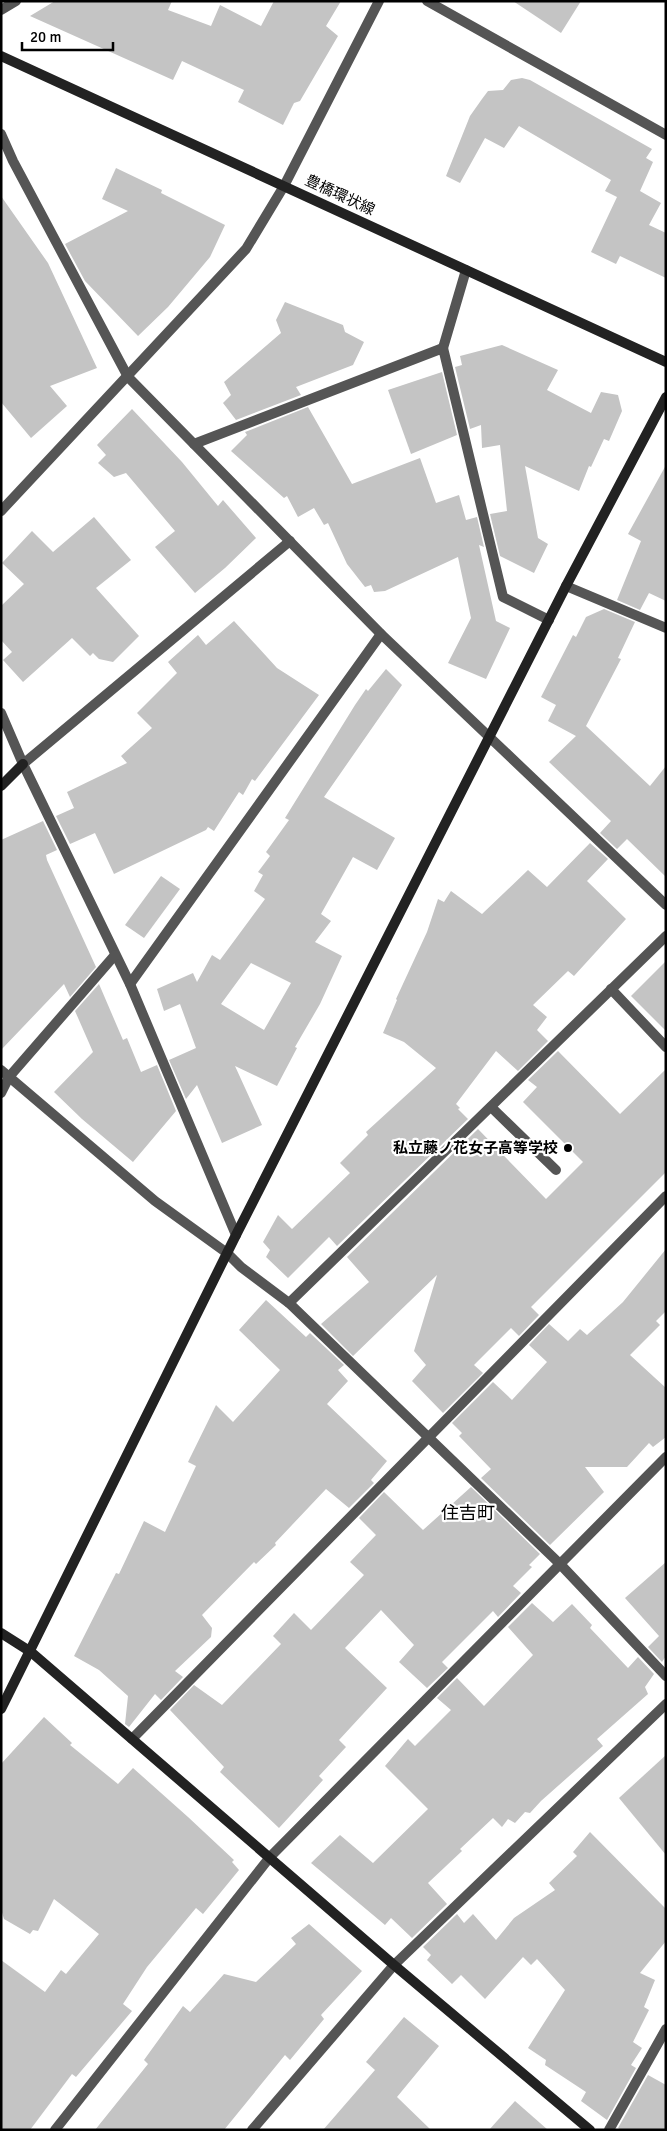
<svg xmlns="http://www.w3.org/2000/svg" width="667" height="2131" viewBox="0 0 667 2131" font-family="Signika,'Noto Sans JP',sans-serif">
  <rect width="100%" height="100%" fill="#fff"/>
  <g fill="#c4c4c4" fill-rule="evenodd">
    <path d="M55 1H172L168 10 211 26 220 5 261 26 274 1H341L326 26 338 36 300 101 294 103 283 125 238 102 244 90 182 61 173 80 30 16Z"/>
    <path d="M513 1H581L561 33Z"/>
    <path d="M522 78 530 80 652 149 646 158 653 162 640 191 661 203 649 225 666 233V278L620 256 616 264 591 252 617 197 605 191 611 180 519 126 504 148 485 138 460 183 446 176 470 116 482 99 488 91 503 90 511 80Z"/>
    <path d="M116 168 162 190 161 193 225 225 210 257 168 307 138 336 85 281 65 244 128 211 102 199Z"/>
    <path d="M1 196 48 263 97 368 50 386 67 406 31 438 1 402Z"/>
    <path d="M285 302 343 325 345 332 364 342 353 365 296 387 301 395 236 420 223 403 231 395 224 382 281 333 276 320Z"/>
    <path d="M502 345 558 370 547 390 591 413 601 392 618 395 622 411 609 441 604 439 591 467 589 466 579 491 525 466 538 538 548 544 534 573 500 556 490 514 507 511 500 445 482 448 481 425 470 429 455 367 462 365 460 356Z"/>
    <path d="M442 372 457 435 411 454 388 390Z"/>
    <path d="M308 407 352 484 420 458 436 503 459 495 466 520 477 517 484 547 479 545 496 621 510 628 486 679 448 663 471 618 458 557 385 591 374 592 371 585 365 587 347 564 328 523 324 525 314 508 298 517 287 496 284 498 231 451 247 435 245 432Z"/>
    <path d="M132 409 182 462 218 506 223 500 256 538 225 568 195 593 155 547 175 531 126 473 114 477 98 463 106 455 97 445Z"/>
    <path d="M666 465V601L649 593 640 610 617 600 641 541 628 534Z"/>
    <path d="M94 517 131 560 96 588 139 636 113 662 99 659 93 653 90 656 72 638 23 682 3 660 12 652 1 640V606L24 584 2 563 32 531 53 552Z"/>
    <path d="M604 609 635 622 618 658 621 659 586 726 650 786 666 766V877L627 839 617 849 600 833 611 821 549 762 576 736 548 721 556 705 541 697 573 635 576 637 586 617Z"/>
    <path d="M234 621 277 668 319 695 255 781 252 779 243 795 239 792 214 831 208 827 206 830 114 874 95 833 70 844 56 816 74 808 67 792 127 763 121 756 152 728 137 713 177 673 168 662 198 635 206 645Z"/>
    <path d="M386 669 402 685 324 797 395 838 377 870 353 857 321 914 331 921 315 942 342 956 320 1004 295 1047 297 1048 277 1086 235 1066 262 1125 222 1143 197 1085 186 1099 169 1060 196 1048 180 1004 164 1011 157 989 193 973 197 982 212 955 220 960 265 899 254 891 263 875 258 872 270 856 266 852 289 820 285 818 355 705 366 689 368 691ZM251 963 291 983 264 1030 221 1004Z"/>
    <path d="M43 821 57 850 46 855 47 860 96 967 70 997 64 984 1 1050V840Z"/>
    <path d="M590 843 608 859 587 881 626 919 574 976 568 971 533 1005 547 1017 537 1030 548 1041 518 1071 496 1051 456 1104 460 1108 458 1109 468 1119 337 1246 329 1237 288 1278 266 1257 270 1250 263 1242 278 1215 292 1229 350 1173 340 1163 368 1135 366 1132 436 1068 404 1042 383 1033 397 1000 396 999 427 932 438 899 444 902 451 891 482 914 528 870 547 887Z"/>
    <path d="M161 876 180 889 144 938 125 925Z"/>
    <path d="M666 961V1031L631 996Z"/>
    <path d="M99 984 123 1040 127 1038 141 1072 157 1065 176 1111 133 1162 82 1119 54 1092 93 1052 75 1011Z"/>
    <path d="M558 1051 620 1114 666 1069V1172L531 1307 539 1315 519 1336 511 1328 474 1365 483 1373 443 1413 412 1381 426 1365 414 1351 437 1275 353 1356 321 1324 369 1282 347 1257 478 1129 546 1199 583 1162 523 1102 537 1087 528 1080Z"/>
    <path d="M666 1249V1311L656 1321 660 1325 630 1355 666 1388V1437L653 1447 649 1443 627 1467H585L604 1492 550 1545 481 1478 491 1469 459 1436 462 1433 452 1423 493 1382 512 1400 547 1362 529 1345 549 1324 568 1341 580 1329 587 1335 623 1302Z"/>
    <path d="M266 1300 306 1337 310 1333 344 1365 338 1370 348 1381 327 1404 387 1461 371 1480 374 1483 349 1508 326 1489 275 1543 276 1545 256 1564 254 1562 202 1615 212 1628 211 1637 175 1671 183 1677 161 1700 155 1694 129 1727 125 1724 128 1696 99 1670 74 1656 116 1573 119 1574 144 1521 165 1532 196 1466 188 1462 216 1405 233 1422 280 1370 239 1330Z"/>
    <path d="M471 1487 540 1554 529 1565 532 1567 513 1586 521 1593 498 1617 493 1611 442 1662 448 1668 427 1688 399 1662 414 1645 381 1610 345 1648 387 1688 339 1740 346 1747 319 1776 323 1780 279 1828 220 1772 224 1767 170 1710 194 1685 222 1705 281 1644 273 1636 294 1613 311 1630 364 1575 350 1562 376 1535 359 1518 384 1492 423 1530Z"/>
    <path d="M666 1562V1656L662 1662 648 1647 659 1636 625 1598Z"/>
    <path d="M532 1603 553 1622 572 1604 592 1625 590 1628 628 1668 638 1657 654 1674 645 1687 648 1694 597 1739 603 1746 541 1801 530 1813 525 1812 515 1823 508 1819 502 1827 493 1818 460 1849 462 1851 428 1883 447 1904 412 1938 391 1918 385 1925 311 1863 340 1835 373 1863 428 1809 385 1766 408 1739 415 1746 451 1710 437 1698 457 1678 484 1706 533 1655 508 1627Z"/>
    <path d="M44 1717 72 1743 70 1745 118 1784 133 1768 188 1817 234 1860 232 1862 239 1870 203 1914 196 1908 147 1967 123 2004 132 2011 76 2077 72 2074 30 2130H1V1960L45 1992 61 1970 66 1974 99 1934 54 1899 38 1931 33 1930 30 1934 4 1919 1 1909V1764Z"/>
    <path d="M666 1755V1855L619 1798Z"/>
    <path d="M590 1832 666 1909V1941L640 1973 655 1980 644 2007 649 2010 633 2042 642 2048 631 2065 636 2068 607 2120 581 2101 586 2092 545 2065 546 2060 528 2048 565 1990 537 1959 531 1965 523 1957 485 1999 461 1975 452 1984 427 1960 431 1955 423 1947 457 1914 464 1923 473 1914 496 1940 514 1918 555 1890 549 1883 577 1856 573 1852Z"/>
    <path d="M309 1924 362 1971 321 2015 324 2019 290 2060 285 2055 224 2130H95L148 2064 144 2060 183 2006 190 2012 224 1974 256 1982 296 1944 291 1938Z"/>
    <path d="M404 2017 439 2046 397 2097 431 2130H323L375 2070 366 2062Z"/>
    <path d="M648 2075 666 2085V2130H621L618 2128Z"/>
    <path d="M515 2101 548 2130H489Z"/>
  </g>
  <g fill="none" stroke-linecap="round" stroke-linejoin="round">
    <g stroke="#555" stroke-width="10">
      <path d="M611 989 666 1047"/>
      <path d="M491 1107 556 1170"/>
    </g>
    <g stroke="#555" stroke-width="10">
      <path d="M427 1 666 135"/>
      <path d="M1 10 16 1"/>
      <path d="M1 134 13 161 128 377 381 634 666 905"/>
      <path d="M443 348 466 270"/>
      <path d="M194 444 443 348 503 597 549 620"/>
      <path d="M1 511 246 249 284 186 379 1"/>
      <path d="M566 586 666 628"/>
      <path d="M1 713 23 764 130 984 236 1235"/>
      <path d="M23 764 290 541"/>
      <path d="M130 984 381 634"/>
      <path d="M1 1070 155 1201 227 1253 241 1267 289 1303 560 1564 666 1676"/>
      <path d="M1 1093 9 1077 115 955"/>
      <path d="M289 1303 666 936"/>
      <path d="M132 1739 666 1196"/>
      <path d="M55 2130 270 1857 666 1457"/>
      <path d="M252 2130 394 1965 666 1704"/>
      <path d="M609 2130 666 2029"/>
    </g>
    <g stroke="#222" stroke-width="10">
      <path d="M1 56 666 362"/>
      <path d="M1 786 23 764"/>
      <path d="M1 1633 31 1652 394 1965 590 2130"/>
      <path d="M1 1709 236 1235 566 586 666 397"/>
    </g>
  </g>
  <circle fill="#000" stroke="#fff" stroke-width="2" cx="568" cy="1148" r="5"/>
  <g text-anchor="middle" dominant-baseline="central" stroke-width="4.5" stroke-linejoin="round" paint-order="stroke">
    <g font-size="15" fill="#000" stroke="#fff">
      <text transform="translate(340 195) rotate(25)">豊橋環状線</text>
    </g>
    <g font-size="15" font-weight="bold" fill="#000" stroke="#fff" text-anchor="end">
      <text x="558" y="1148">私立藤ノ花女子高等学校</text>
    </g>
    <g font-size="18" fill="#000" stroke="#fff">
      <text x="468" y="1513">住吉町</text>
    </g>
  </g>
  <rect width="667" height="2131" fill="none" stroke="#000000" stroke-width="5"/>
  <path d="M22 42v8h91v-8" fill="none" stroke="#000000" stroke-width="2.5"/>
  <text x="30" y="42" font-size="15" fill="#000000" stroke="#ffffff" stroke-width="4" paint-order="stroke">20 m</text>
</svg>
